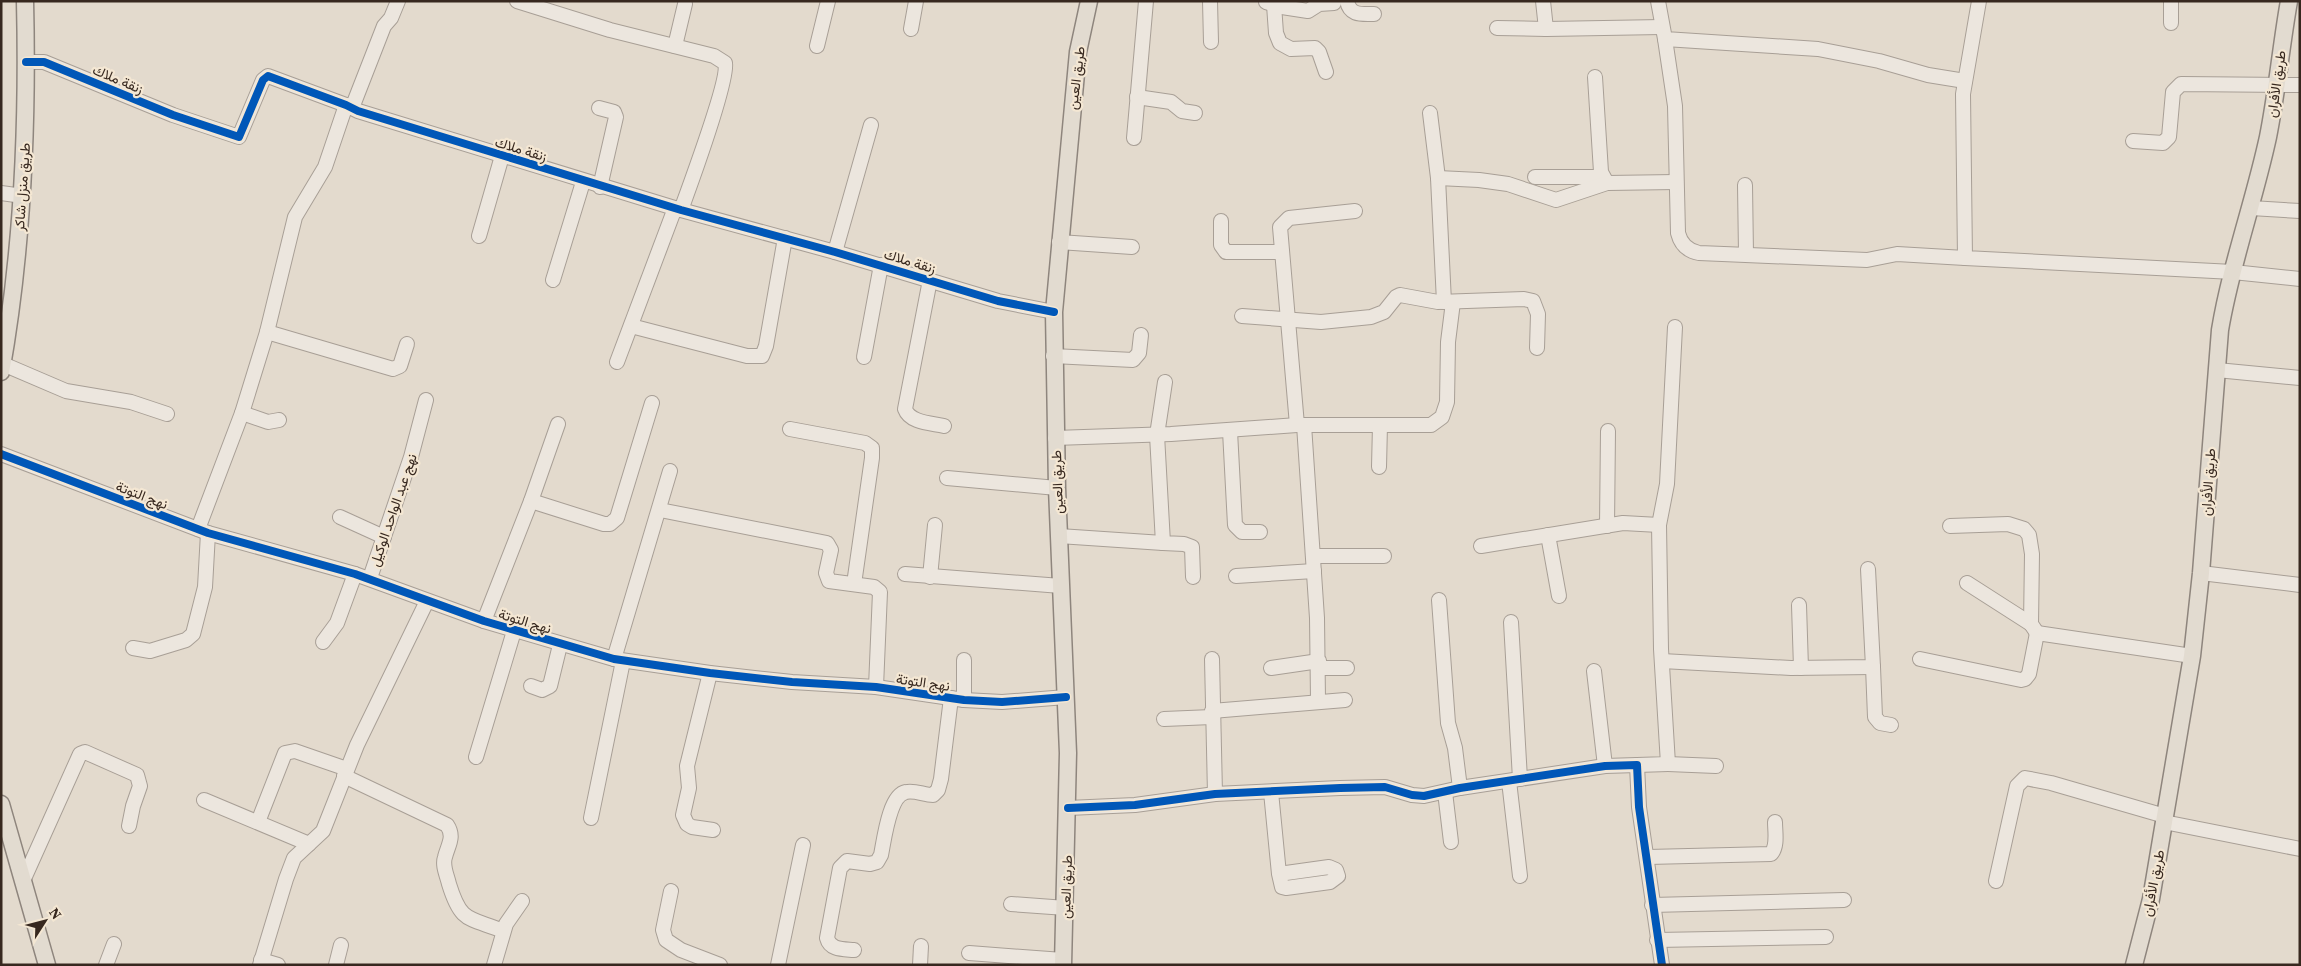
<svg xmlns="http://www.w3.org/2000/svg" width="2301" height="966" viewBox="0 0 2301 966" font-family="'Source Serif 4',Vazirmatn,serif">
  <rect width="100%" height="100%" fill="#e3dacd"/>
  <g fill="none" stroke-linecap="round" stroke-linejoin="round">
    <defs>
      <g id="minor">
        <path d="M517 1 610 30 714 56 725 63C730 77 689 188 681 210"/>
        <path d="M1210 1 1211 42"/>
        <path d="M1347 1C1350 16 1361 14 1374 14"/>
        <path d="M1543 1 1546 29"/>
        <path d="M1658 1 1665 39 1818 49 1879 61 1928 75 1965 81"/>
        <path d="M1979 1 1963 94 1965 258 2233 272 2300 279"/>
        <path d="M1266 2 1282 7 1308 11 1319 4 1334 3"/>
        <path d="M1274 5 1276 33 1280 43 1291 49 1315 48 1319 52 1326 72"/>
        <path d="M2171 23V1"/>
        <path d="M1497 28 1546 29 1662 27"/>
        <path d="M911 29 916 1"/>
        <path d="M1665 39 1675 106 1678 233C1681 245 1688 251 1699 253L1867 260 1897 254 1965 258"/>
        <path d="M675 46 685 4"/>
        <path d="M817 46 828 1"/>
        <path d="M26 62H44L173 115 239 137 263 80 268 76 346 105 358 111 681 210 835 252 998 301 1054 312"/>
        <path d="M1595 77 1601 172 1607 183"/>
        <path d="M1137 97 1171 102 1182 111 1195 113"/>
        <path d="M352 108 384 26 391 18 398 1"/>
        <path d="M599 108 614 112 616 117 600 187"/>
        <path d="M1430 113 1438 178 1444 302"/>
        <path d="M1134 138 1146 1"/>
        <path d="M2133 141 2163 143 2169 137 2173 92 2181 84 2300 85"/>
        <path d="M1535 177H1602"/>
        <path d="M1438 178 1479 180 1508 184 1556 200 1607 183 1676 182"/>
        <path d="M1745 185 1746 254"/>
        <path d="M1 193 23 196"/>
        <path d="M2251 208 2300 211"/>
        <path d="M1221 221V245L1226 252H1282"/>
        <path d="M479 236 502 156"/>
        <path d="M1059 242 1132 247"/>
        <path d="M835 252 871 125"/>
        <path d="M553 280 583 182"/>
        <path d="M930 280 905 409C910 423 931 423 944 426"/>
        <path d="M1242 316 1321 322 1371 317 1384 312 1396 297 1400 295 1438 302 1524 299 1533 301 1538 314 1537 348"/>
        <path d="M631 326 747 356H762L766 346 785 238"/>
        <path d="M267 332 393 369 400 366 407 344"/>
        <path d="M1053 356 1133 360 1139 353 1141 335"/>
        <path d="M864 357 881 265"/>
        <path d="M617 362 675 208"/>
        <path d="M3 364 66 391 131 402 167 414"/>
        <path d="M2217 370 2300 378"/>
        <path d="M1165 382 1157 435 1163 543 1184 544 1192 547 1193 577"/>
        <path d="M242 413 268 422 279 420"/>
        <path d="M1297 425 1280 227 1289 218 1355 211"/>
        <path d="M1304 425 1317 618 1318 700"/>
        <path d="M790 429 865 443 872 448V458L854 584"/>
        <path d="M1230 431 1235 525 1242 532H1260"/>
        <path d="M1055 438 1171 434 1297 425H1431L1442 417 1447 402 1448 342 1453 302"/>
        <path d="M1 454 208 533 355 574 484 621 614 659 710 673 792 682 876 687 964 700 1002 702 1066 697"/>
        <path d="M1379 467 1380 425"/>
        <path d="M947 478 1057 488"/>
        <path d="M531 501 604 524H610L617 518 652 403"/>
        <path d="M660 510 827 543 831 550 826 573 829 581 874 587 880 592 876 687"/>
        <path d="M340 517 384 537"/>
        <path d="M1607 526 1608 431"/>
        <path d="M1950 526 2008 524 2024 529 2029 535 2032 554 2031 624 2037 633"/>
        <path d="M198 529 242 413 267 332 295 217 325 167 346 105"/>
        <path d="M1548 535 1559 596"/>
        <path d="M1059 536 1163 543"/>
        <path d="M1481 546 1623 523 1659 525"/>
        <path d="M1313 556H1384"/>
        <path d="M2201 573 2300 585"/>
        <path d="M905 574 1061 586"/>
        <path d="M1236 576 1314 571"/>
        <path d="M930 577 935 525"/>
        <path d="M370 578 411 457 426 400"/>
        <path d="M1967 583 2031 624"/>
        <path d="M1439 600 1448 723 1455 748 1460 788"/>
        <path d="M1799 605 1801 668"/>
        <path d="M484 621 531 501 558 424"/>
        <path d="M1511 622 1520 779"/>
        <path d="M323 642 337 623 355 574"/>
        <path d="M133 648 150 651 186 640 193 634 205 587 208 533"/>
        <path d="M614 659 670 471"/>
        <path d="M1212 659 1215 794"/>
        <path d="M1920 659 2021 680 2025 679 2029 674 2037 633 2192 656"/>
        <path d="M964 660V700"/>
        <path d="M1662 661 1791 668 1873 667 1868 569"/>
        <path d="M1873 667 1875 717 1880 723 1891 725"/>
        <path d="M1271 668 1319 661"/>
        <path d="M1318 668H1347"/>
        <path d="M1594 671 1605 766"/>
        <path d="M710 673 687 766 689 788 683 815 687 824 692 827 713 830"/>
        <path d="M531 686 542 690 550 686 560 645"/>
        <path d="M1212 711 1345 700"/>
        <path d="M1164 719 1212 717"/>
        <path d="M476 757 514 631"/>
        <path d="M1668 764 1716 766"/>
        <path d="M1637 765 1668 764 1661 649 1659 525 1667 484 1675 327"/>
        <path d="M344 776 447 825C455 837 448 845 445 857 442 866 447 875 449 884 461 923 468 917 503 931"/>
        <path d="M1509 781 1520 876"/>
        <path d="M1271 792 1279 874 1282 887 1286 888 1330 882 1338 876 1336 870 1329 867 1279 874"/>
        <path d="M1445 792 1451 842"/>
        <path d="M204 800 309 844"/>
        <path d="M1068 808 1135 805 1215 794 1340 788 1385 787 1412 795 1424 796 1460 788 1605 766 1637 765 1639 807 1662 965"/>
        <path d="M591 818 623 661"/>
        <path d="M258 822 285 753 295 751 347 769"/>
        <path d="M2164 822 2300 849"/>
        <path d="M1648 857 1771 854C1778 846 1775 832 1775 822"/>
        <path d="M23 881 80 754 85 752 137 775 140 786 133 806 129 826"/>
        <path d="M1996 881 2017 786 2025 778 2051 783 2165 816"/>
        <path d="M671 891 663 930 666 940 681 950 720 965"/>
        <path d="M1011 904 1066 908"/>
        <path d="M1652 905 1844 900"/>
        <path d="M1657 940 1826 937"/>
        <path d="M854 950C843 949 830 950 827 938L840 868 847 861 870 864 877 862 881 855C884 841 889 795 906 792 915 790 924 795 933 795L938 790 941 779 951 698"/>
        <path d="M969 953 1063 960"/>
        <path d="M261 960 278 965"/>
        <path d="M106 965 114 944"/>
        <path d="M260 965 286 879 294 858 323 831 357 745 427 601"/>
        <path d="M336 965 341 945"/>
        <path d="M494 965 506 924 522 901"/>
        <path d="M778 965 803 845"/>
        <path d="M920 965 921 946"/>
      </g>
      <g id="major">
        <path d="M1 372C23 249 28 126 25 1"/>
        <path d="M1 804 47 965"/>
        <path d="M1063 965 1068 753 1057 488 1054 312 1078 52 1089 1"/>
        <path d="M2134 965 2151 899 2192 656 2201 573 2220 330C2231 264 2254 202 2268 137 2277 92 2281 46 2289 1"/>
      </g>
    </defs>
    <use href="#minor" stroke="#a89f96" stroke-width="16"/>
    <use href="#major" stroke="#8e857d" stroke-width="19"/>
    <use href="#minor" stroke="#ece6de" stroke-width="14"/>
    <use href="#major" stroke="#e2dbd0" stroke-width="16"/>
    <defs>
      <g id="cycleway">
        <path d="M26 62H44L173 115 239 137 263 80 268 76 346 105 358 111 681 210 835 252 998 301 1054 312"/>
        <path d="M1 454 208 533 355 574 484 621 614 659 710 673 792 682 876 687 964 700 1002 702 1066 697"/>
        <path d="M1068 808 1135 805 1215 794 1340 788 1385 787 1412 795 1424 796 1460 788 1605 766 1637 765 1639 807 1662 965"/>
      </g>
    </defs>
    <use href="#cycleway" stroke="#f4e7d3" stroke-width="11"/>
    <use href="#cycleway" stroke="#0057b8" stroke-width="8"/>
  </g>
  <g text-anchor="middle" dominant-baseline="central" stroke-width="4.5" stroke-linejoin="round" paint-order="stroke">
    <g font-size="14" fill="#37281f" stroke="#f4e7d3">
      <text transform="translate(1076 78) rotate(-83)">طريق العين</text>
      <text transform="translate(118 79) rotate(23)">زنقة ملاك</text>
      <text transform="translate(2276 84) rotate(-82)">طريق الأفران</text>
      <text transform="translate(521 149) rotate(17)">زنقة ملاك</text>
      <text transform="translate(22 187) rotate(-86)">طريق منزل شاكر</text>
      <text transform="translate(910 261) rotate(17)">زنقة ملاك</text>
      <text transform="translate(1057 482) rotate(-92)">طريق العين</text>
      <text transform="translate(2208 482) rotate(-86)">طريق الأفران</text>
      <text transform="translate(142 495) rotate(21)">نهج التوتة</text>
      <text transform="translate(393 510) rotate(-71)">نهج عبد الواحد الوكيل</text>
      <text transform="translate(525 621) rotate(17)">نهج التوتة</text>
      <text transform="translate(923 682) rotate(8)">نهج التوتة</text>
      <text transform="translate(2153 883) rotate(-79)">طريق الأفران</text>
      <text transform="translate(1066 887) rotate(-88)">طريق العين</text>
    </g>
  </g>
  <rect width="2301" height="966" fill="none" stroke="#37281f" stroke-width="5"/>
  <g transform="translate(45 921) rotate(54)" stroke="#f4e7d3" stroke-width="4" paint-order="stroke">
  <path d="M0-4L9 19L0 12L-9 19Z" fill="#37281f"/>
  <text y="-8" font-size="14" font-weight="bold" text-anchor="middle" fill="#37281f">N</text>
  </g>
</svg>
